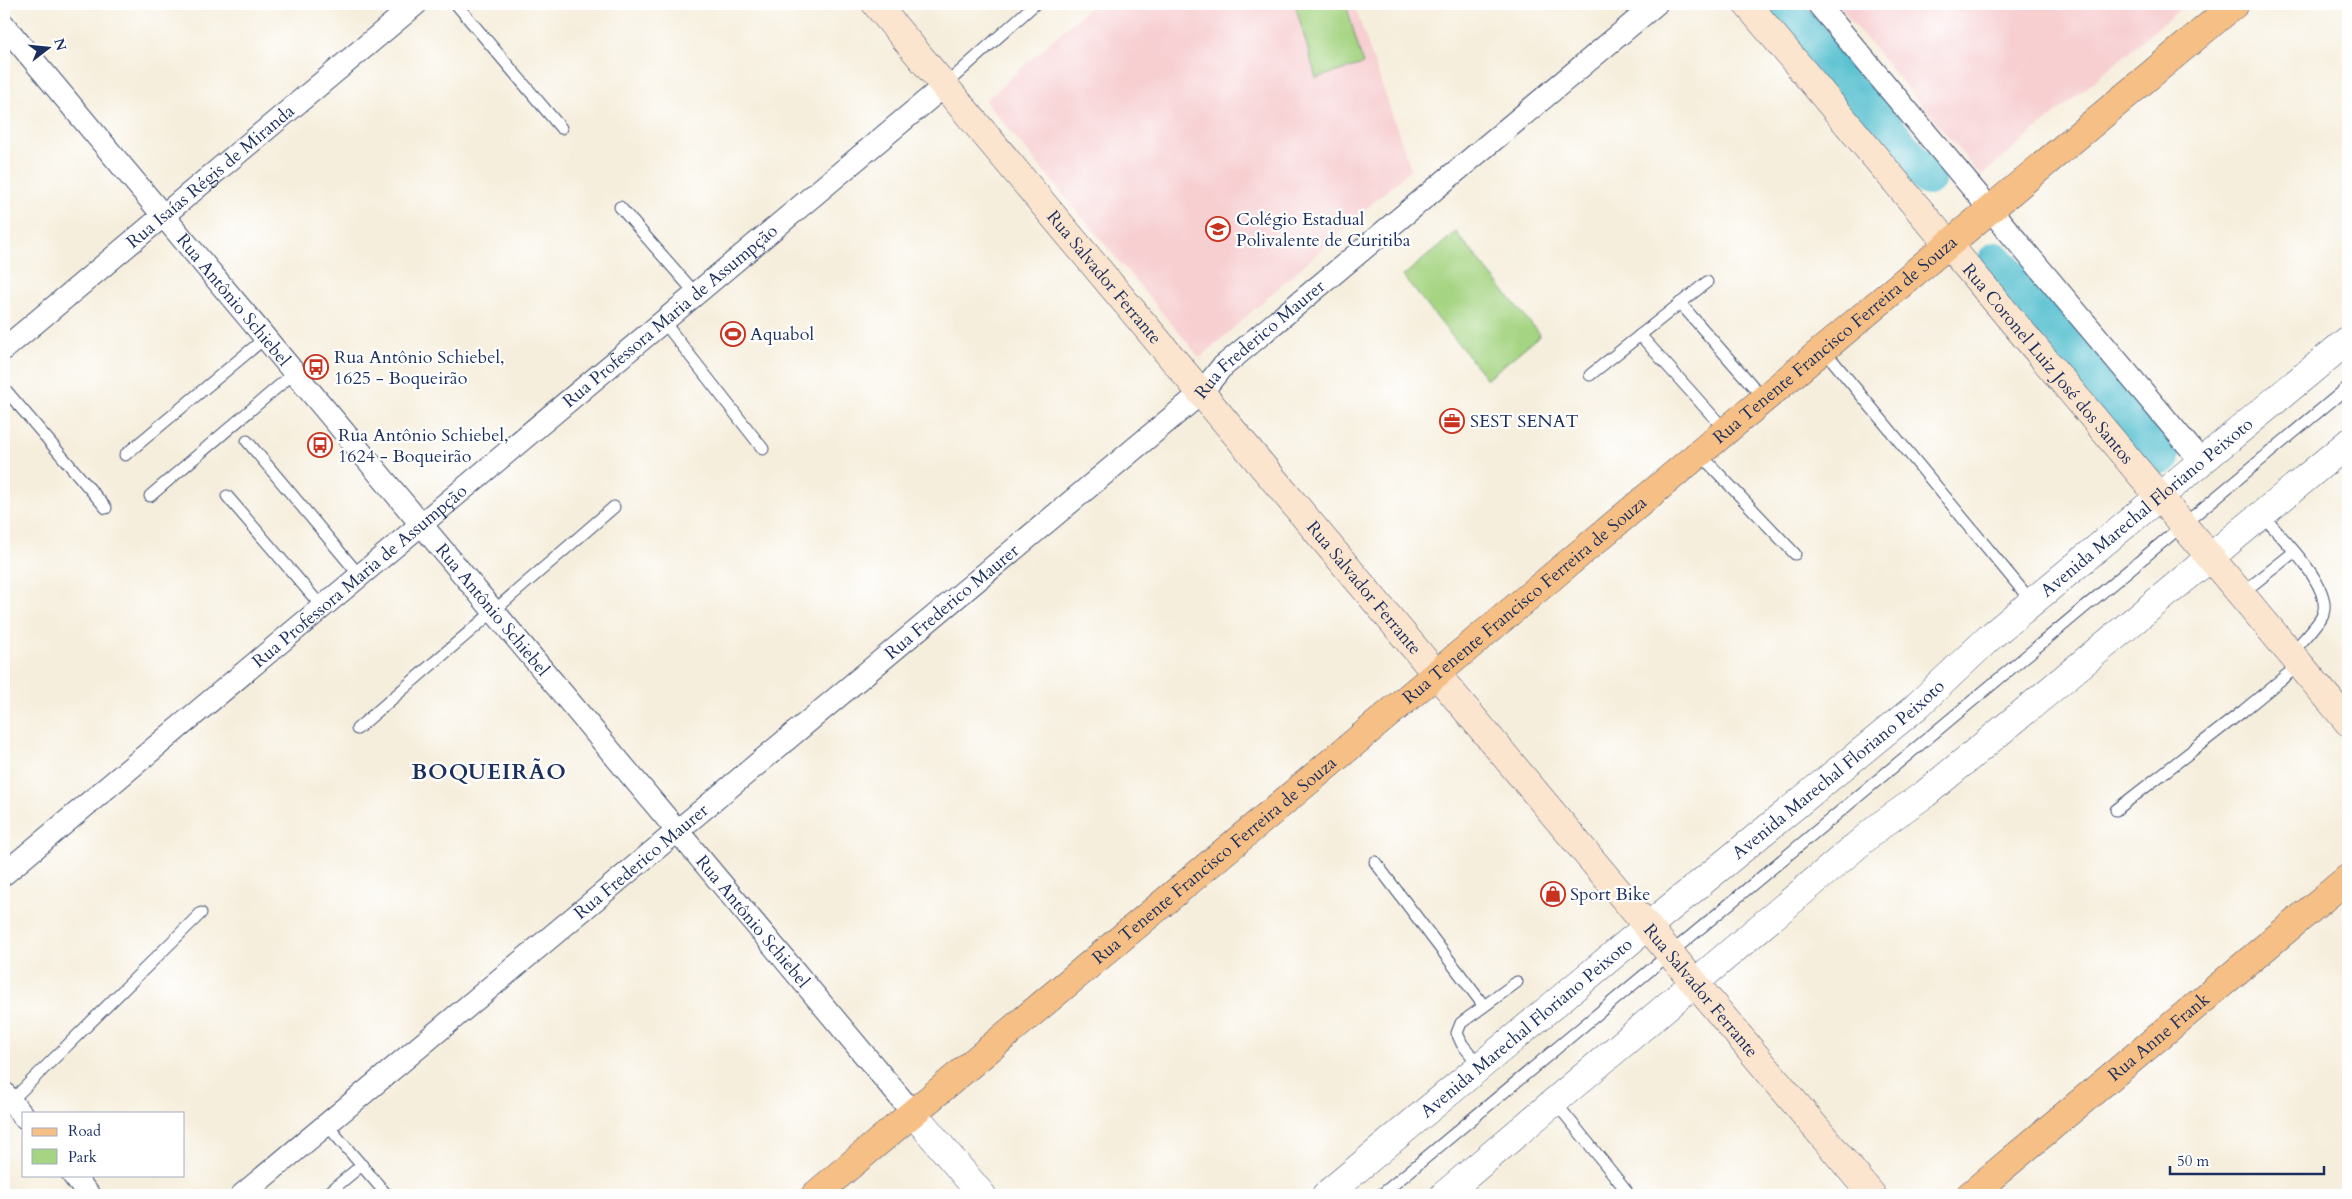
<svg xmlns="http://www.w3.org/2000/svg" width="2352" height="1199" viewBox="0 0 2352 1199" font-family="Cardo,serif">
  <rect width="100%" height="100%" fill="#fff"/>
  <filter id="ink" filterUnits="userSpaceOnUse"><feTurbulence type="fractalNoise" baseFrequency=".02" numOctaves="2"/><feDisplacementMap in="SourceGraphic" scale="10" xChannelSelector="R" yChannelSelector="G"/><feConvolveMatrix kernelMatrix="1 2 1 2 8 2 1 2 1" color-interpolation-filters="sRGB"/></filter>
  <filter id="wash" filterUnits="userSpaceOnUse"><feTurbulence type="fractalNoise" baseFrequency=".0096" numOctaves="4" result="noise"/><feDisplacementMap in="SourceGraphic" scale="20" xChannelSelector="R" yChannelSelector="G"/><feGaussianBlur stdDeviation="1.12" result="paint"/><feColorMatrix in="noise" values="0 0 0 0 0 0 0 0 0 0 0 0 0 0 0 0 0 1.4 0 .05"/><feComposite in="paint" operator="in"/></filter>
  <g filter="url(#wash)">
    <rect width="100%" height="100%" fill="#f6eedc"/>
    <g fill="#f7cfd1">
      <path d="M1093 4H1354L1411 169 1200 358 985 101Z"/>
      <path d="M1837 4H2186L1981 176Z"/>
    </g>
    <g fill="#a5d482" stroke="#608270">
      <path d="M1295 4H1346L1363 64 1316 78Z"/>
      <path d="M1456 232 1540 335 1487 379 1403 276Z"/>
    </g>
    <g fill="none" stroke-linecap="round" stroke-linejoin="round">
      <g stroke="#54bfcf" stroke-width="36">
        <path d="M1782 4 1928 178"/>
        <path d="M1996 260 2162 457"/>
      </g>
    </g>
  </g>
  <g filter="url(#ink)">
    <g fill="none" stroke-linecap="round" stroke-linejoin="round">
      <defs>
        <g id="service">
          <path d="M456 4 561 128"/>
          <path d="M944 86 1035 4"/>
          <path d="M620 207 696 294"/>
          <path d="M1680 303 1764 399"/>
          <path d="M663 321 763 449"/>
          <path d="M1640 335 1726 431"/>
          <path d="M1823 349 2032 602"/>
          <path d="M1590 375 1707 282"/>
          <path d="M4 388 106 508"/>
          <path d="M247 441 360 576"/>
          <path d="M1699 453 1795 554"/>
          <path d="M125 455 265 338"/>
          <path d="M150 496 294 373"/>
          <path d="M227 496 322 607"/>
          <path d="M2262 515C2280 536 2333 586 2323 614 2319 625 2299 644 2291 654"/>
          <path d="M2241 594 2294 552"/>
          <path d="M357 729 614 507"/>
          <path d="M2116 810 2243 711 2300 664"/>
          <path d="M1375 862 1484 1006"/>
          <path d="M1480 1066 1462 1044 1457 1033 1461 1023 1517 982"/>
          <path d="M11 1101 201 913"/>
          <path d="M1555 1102 1626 1190 1628 1195"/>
          <path d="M327 1125 387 1195"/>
          <path d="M326 1195 362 1165"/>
          <path d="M1381 1195 2348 387"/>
        </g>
        <g id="minor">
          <path d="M1818 4 2202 462"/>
          <path id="s1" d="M4 25 913 1113"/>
          <path id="s2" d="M4 349 416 4"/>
          <path id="s3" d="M4 874 944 86"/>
          <path d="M4 1093 24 1117"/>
          <path d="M73 1175 89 1195"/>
          <path id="s4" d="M242 1195 1201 393 1221 368 1656 4"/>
        </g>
        <g id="tertiary">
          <path d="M913 1113 982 1195"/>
          <path id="s5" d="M1326 1195 1648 926 1916 707 1990 637 2348 340"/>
          <path d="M1444 1195 1881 825 1925 794 2348 443"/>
        </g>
        <g id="secondary">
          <path id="s6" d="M876 4 1872 1195"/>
          <path id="s7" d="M1747 4 2348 722"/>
        </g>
        <g id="primary">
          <path id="s8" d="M815 1195 2235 4"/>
          <path id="s9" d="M1970 1195 2348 878"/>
        </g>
      </defs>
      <use href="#service" stroke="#3c4c71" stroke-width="13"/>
      <use href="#minor" stroke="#3c4c71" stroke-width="24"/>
      <use href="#tertiary" stroke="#3c4c71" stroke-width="29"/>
      <use href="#secondary" stroke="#3c4c71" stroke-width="29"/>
      <use href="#primary" stroke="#3c4c71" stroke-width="29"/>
      <use href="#service" stroke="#fff" stroke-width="11"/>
      <use href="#minor" stroke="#fff" stroke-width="22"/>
      <use href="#tertiary" stroke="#fff" stroke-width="28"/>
      <use href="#secondary" stroke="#fbe5cf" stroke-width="28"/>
      <use href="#primary" stroke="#f5bf86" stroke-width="28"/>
    </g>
  </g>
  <defs>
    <symbol id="school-ring" viewBox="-11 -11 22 22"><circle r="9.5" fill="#fff" stroke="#c8321e" stroke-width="1.5"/><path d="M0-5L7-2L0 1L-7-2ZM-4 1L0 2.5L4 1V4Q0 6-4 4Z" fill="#c8321e"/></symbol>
    <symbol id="stadium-ring" viewBox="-11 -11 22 22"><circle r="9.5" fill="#fff" stroke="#c8321e" stroke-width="1.5"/><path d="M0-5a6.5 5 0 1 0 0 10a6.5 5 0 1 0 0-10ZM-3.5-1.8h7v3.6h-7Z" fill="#c8321e"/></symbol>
    <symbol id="bus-ring" viewBox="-11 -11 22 22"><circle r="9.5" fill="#fff" stroke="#c8321e" stroke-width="1.5"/><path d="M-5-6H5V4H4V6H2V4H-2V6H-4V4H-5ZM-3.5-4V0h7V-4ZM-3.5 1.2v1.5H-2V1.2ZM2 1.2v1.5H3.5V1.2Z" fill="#c8321e"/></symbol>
    <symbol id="office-ring" viewBox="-11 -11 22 22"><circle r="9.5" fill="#fff" stroke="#c8321e" stroke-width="1.5"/><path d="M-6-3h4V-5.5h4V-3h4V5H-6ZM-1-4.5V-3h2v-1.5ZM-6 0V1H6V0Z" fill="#c8321e"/></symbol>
    <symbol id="shop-ring" viewBox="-11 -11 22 22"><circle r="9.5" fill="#fff" stroke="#c8321e" stroke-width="1.5"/><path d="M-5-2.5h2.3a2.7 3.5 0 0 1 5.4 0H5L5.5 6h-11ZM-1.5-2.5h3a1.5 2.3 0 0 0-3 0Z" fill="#c8321e"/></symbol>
  </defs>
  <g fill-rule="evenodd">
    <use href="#school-ring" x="1204" y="215" width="28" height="28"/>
    <use href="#stadium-ring" x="719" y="320" width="28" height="28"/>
    <use href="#bus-ring" x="302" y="353" width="28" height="28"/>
    <use href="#office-ring" x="1438" y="407" width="28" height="28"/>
    <use href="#bus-ring" x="306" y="431" width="28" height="28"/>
    <use href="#shop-ring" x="1539" y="880" width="28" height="28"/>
  </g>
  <g text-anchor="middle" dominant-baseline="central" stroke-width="4.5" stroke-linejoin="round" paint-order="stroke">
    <g font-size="18" fill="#1b2f5e" stroke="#fff">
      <text stroke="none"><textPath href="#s2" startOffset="269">Rua Isaías Régis de Miranda</textPath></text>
      <text stroke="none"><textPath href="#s6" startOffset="356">Rua Salvador Ferrante</textPath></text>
      <text stroke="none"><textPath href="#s1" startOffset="358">Rua Antônio Schiebel</textPath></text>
      <text stroke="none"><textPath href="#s3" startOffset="869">Rua Professora Maria de Assumpção</textPath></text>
      <text stroke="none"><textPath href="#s4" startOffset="1330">Rua Frederico Maurer</textPath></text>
      <text stroke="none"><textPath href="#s8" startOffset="1331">Rua Tenente Francisco Ferreira de Souza</textPath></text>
      <text stroke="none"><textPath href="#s7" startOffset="469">Rua Coronel Luiz José dos Santos</textPath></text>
      <text stroke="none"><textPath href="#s5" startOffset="1071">Avenida Marechal Floriano Peixoto</textPath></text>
      <text stroke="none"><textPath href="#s3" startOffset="464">Rua Professora Maria de Assumpção</textPath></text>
      <text stroke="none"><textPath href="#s6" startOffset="761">Rua Salvador Ferrante</textPath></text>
      <text stroke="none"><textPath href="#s8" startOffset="926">Rua Tenente Francisco Ferreira de Souza</textPath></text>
      <text stroke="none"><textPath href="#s4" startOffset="925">Rua Frederico Maurer</textPath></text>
      <text stroke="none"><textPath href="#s1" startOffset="762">Rua Antônio Schiebel</textPath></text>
      <text stroke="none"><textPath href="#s5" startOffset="666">Avenida Marechal Floriano Peixoto</textPath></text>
      <text stroke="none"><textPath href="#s8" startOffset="521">Rua Tenente Francisco Ferreira de Souza</textPath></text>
      <text stroke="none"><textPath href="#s4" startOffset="520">Rua Frederico Maurer</textPath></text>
      <text stroke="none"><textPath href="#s1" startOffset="1168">Rua Antônio Schiebel</textPath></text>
      <text stroke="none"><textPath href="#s6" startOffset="1286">Rua Salvador Ferrante</textPath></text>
      <text stroke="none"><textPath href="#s5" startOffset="261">Avenida Marechal Floriano Peixoto</textPath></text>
      <text stroke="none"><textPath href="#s9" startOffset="246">Rua Anne Frank</textPath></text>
    </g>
    <g font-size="18" fill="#1b2f5e" stroke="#fff" text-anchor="start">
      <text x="1236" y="219">Colégio Estadual<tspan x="1236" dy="21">Polivalente de Curitiba</tspan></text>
      <text x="750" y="334">Aquabol</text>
      <text x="334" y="357">Rua Antônio Schiebel,<tspan x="334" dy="21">1625 - Boqueirão</tspan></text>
      <text x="1470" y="421">SEST SENAT</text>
      <text x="338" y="435">Rua Antônio Schiebel,<tspan x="338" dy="21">1624 - Boqueirão</tspan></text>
      <text x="1570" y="894">Sport Bike</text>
    </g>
    <g font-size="22" font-weight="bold" letter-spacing="1" fill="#1b2f5e" stroke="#fff">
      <text x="489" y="772">BOQUEIRÃO</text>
    </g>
  </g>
  <rect width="2352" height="1199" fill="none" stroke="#fff" stroke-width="20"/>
  <rect x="22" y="1112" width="162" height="65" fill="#ffffff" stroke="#a4acbf"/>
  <rect x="32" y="1128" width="25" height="8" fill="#f5bf86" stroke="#a4acbf"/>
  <text x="68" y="1136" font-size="15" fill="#1b2f5e">Road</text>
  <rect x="32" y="1149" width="25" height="15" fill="#a5d482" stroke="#a4acbf"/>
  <text x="68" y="1162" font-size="15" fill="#1b2f5e">Park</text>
  <g transform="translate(48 48) rotate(74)" stroke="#ffffff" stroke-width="4" paint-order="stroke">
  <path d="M0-4L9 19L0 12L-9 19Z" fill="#1b2f5e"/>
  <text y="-8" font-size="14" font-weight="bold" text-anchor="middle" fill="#1b2f5e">N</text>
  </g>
  <path d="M2170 1166v8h154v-8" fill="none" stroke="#1b2f5e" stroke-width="2.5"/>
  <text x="2177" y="1166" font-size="15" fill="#1b2f5e" stroke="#ffffff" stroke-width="4" paint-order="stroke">50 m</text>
</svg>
